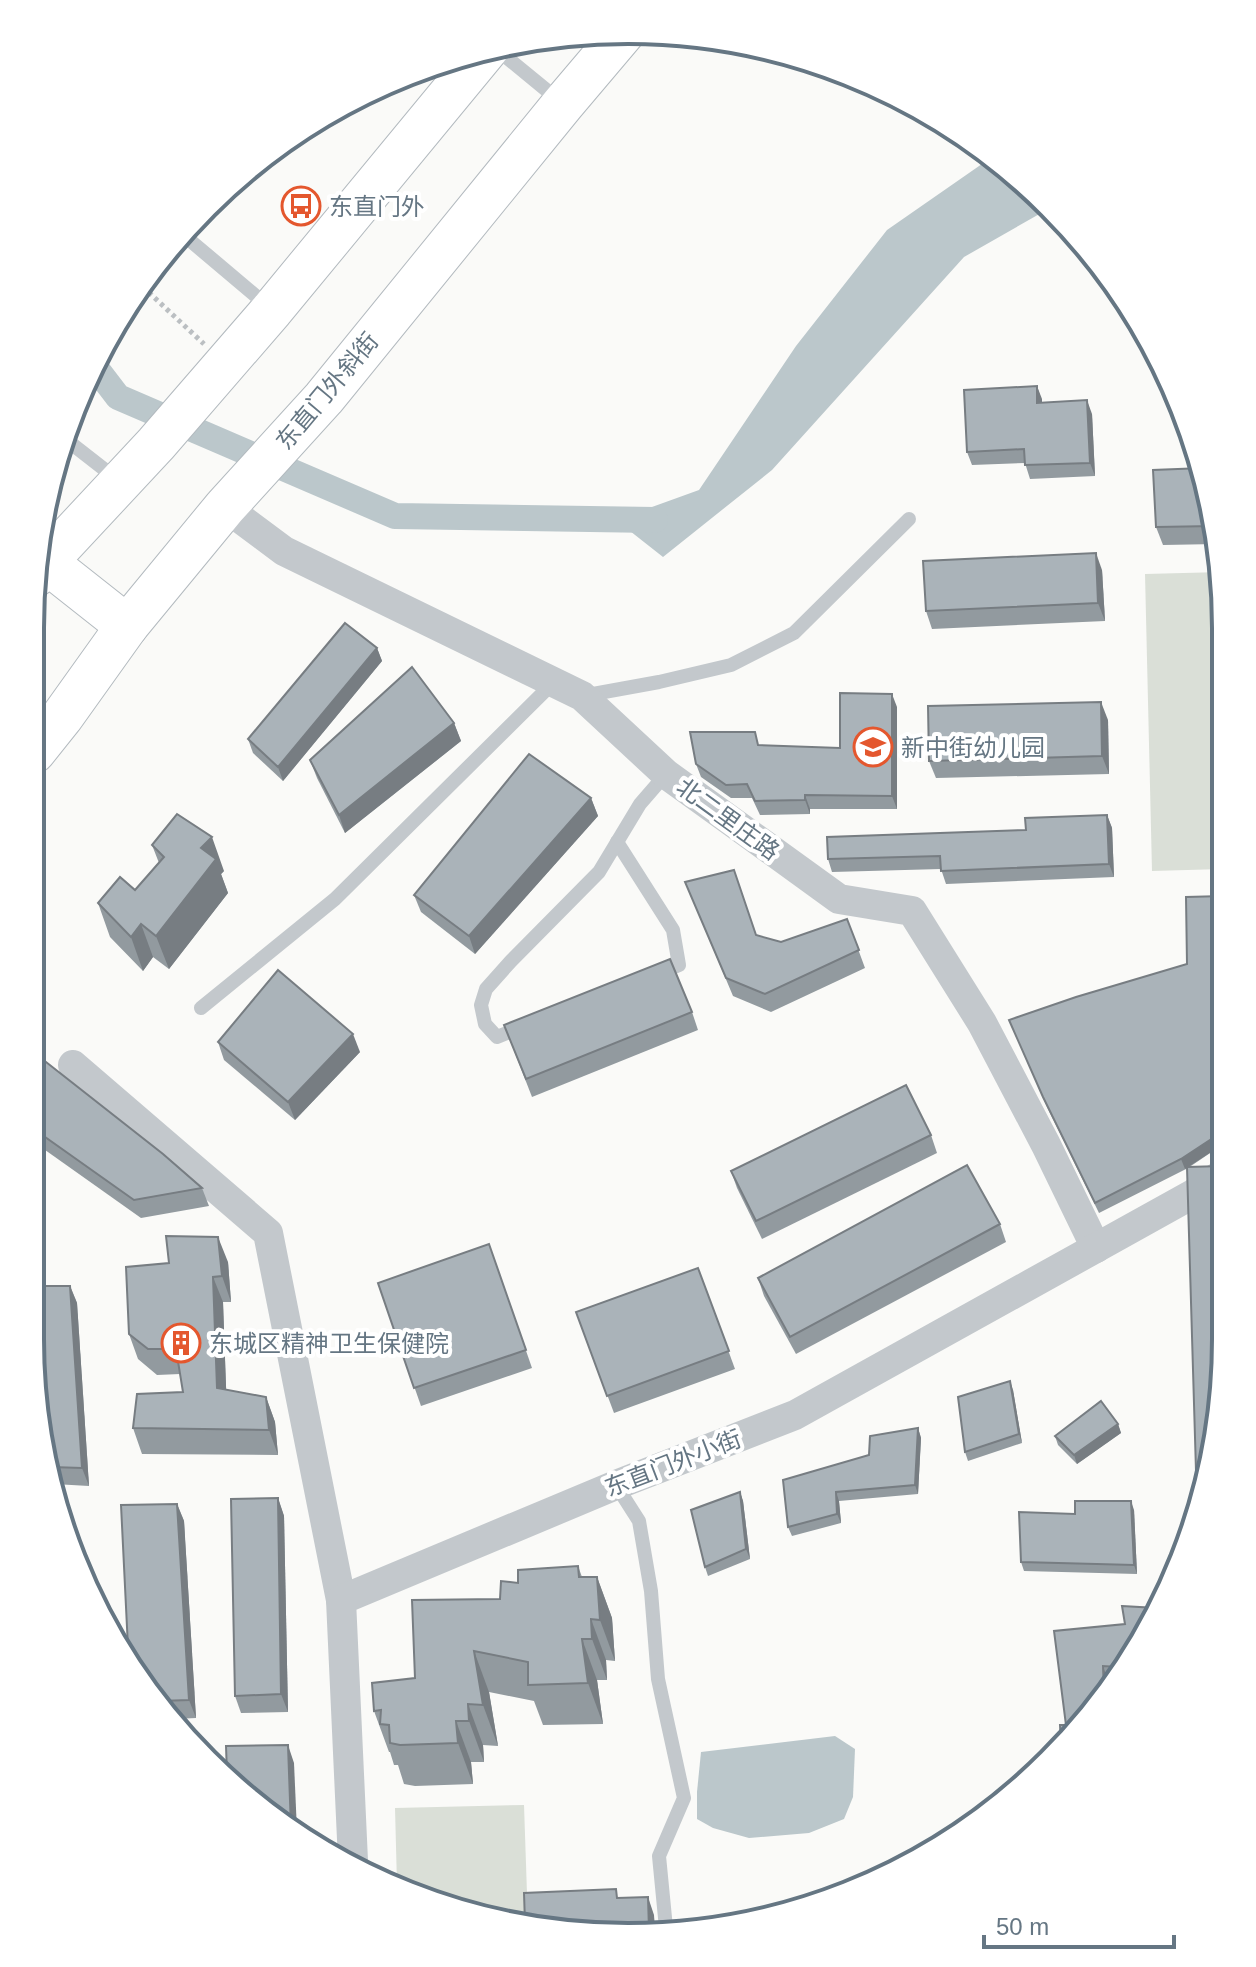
<svg xmlns="http://www.w3.org/2000/svg" width="1256" height="1967" viewBox="0 0 1256 1967" font-family="Helvetica,'Noto Sans SC',sans-serif">
  <rect width="100%" height="100%" fill="#fafaf8"/>
  <g fill="#dadfd7">
    <path d="M1222 572 1225 589 1223 869 1152 871 1145 574Z"/>
    <path d="M524 1805 528 1923 435 1905 397 1885 395 1808Z"/>
  </g>
  <g fill="#bbc7cb">
    <path d="M992 157 1022 178 1050 208 964 257 772 470 663 557 616 520 699 490 796 346 887 230Z"/>
    <path d="M835 1736 855 1749 853 1797 844 1819 809 1833 749 1838 713 1828 697 1819V1792L701 1752Z"/>
  </g>
  <g fill="none" stroke-linecap="round" stroke-linejoin="round">
    <path stroke="#bbc7cb" stroke-width="26" d="M92 363 118 397 395 516 655 520"/>
    <defs>
      <g id="secondary">
        <path d="M46 562 127 626"/>
        <path d="M35 576 46 562 156 444 272 310 488 48"/>
        <path d="M34 752 62 717 127 626 225 507 324 398 563 104 624 32"/>
      </g>
    </defs>
    <use href="#secondary" stroke="#b3babf" stroke-width="44"/>
    <path stroke="#bbbfc2" stroke-width="5" stroke-dasharray="4 4" stroke-linecap="butt" d="M143 287 204 344"/>
    <g stroke="#c3c8cc" stroke-width="14">
      <path d="M494 47 561 102"/>
      <path d="M180 232 269 307"/>
      <path d="M68 441 118 480"/>
      <path d="M582 696 659 682 731 665 794 633 909 519"/>
      <path d="M617 842 673 930 679 965 657 974"/>
      <path d="M201 1008 335 899 554 682"/>
      <path d="M522 1027 497 1037 485 1024 481 1005 486 989 511 961 599 872 640 804 666 774"/>
      <path d="M616 1485 639 1521 651 1591 658 1679 684 1798 659 1856 666 1928"/>
    </g>
    <g stroke="#c3c8cc" stroke-width="30">
      <path d="M225 507 284 551 582 696 666 774 839 899 912 911 982 1023 1046 1145 1096 1248"/>
      <path d="M73 1065 268 1233 341 1600"/>
      <path d="M353 1861 341 1600 616 1485 795 1415 1193 1194 1222 1174"/>
    </g>
    <use href="#secondary" stroke="#fff" stroke-width="42"/>
  </g>
  <g fill="#929a9f">
    <path d="M1140 325 1158 354H1147L1141 336Z"/>
    <path d="M1037 386 1042 402 1092 414 1095 476 1030 479 1025 463 972 465 967 452Z"/>
    <path d="M1206 474 1217 544 1163 545 1156 527Z"/>
    <path d="M1102 570 1105 621 932 629 926 611Z"/>
    <path d="M377 648 382 661 283 781 253 753 248 739Z"/>
    <path d="M897 707V809H810V814L760 815 752 798H731L701 777 696 764 760 745 840 748Z"/>
    <path d="M1108 720 1109 774 936 778 929 761Z"/>
    <path d="M454 723 461 741 345 833 317 778 310 760Z"/>
    <path d="M591 798 598 816 475 954 421 912 414 895Z"/>
    <path d="M1107 815 1112 828 1114 877 946 884 941 869 832 872 828 859 1026 830Z"/>
    <path d="M152 845 224 871 221 874 228 893 169 969 153 957 143 971 110 937 98 903 135 890 159 863Z"/>
    <path d="M685 882 756 935 781 942 847 919 865 968 771 1012 733 996Z"/>
    <path d="M1223 896 1222 1145 1188 1168 1099 1213 1047 1107 1009 1020 1187 964Z"/>
    <path d="M692 1012 698 1030 532 1097 504 1025Z"/>
    <path d="M218 1042 360 1052 295 1120 224 1060Z"/>
    <path d="M32 1051 202 1188 209 1206 141 1218 31 1140Z"/>
    <path d="M931 1135 937 1153 762 1239 737 1188 731 1171Z"/>
    <path d="M1000 1224 1006 1242 796 1354 764 1296 758 1278Z"/>
    <path d="M489 1244 532 1368 421 1406 378 1283Z"/>
    <path d="M228 1262 231 1302H223L226 1390 266 1397 275 1422 278 1455 142 1454 133 1428 183 1392 180 1374 157 1375 138 1359 129 1334Z"/>
    <path d="M698 1268 735 1369 614 1413 576 1312Z"/>
    <path d="M70 1286 77 1303 89 1486 54 1484 30 1339Z"/>
    <path d="M1013 1390 1022 1443 968 1461 965 1452Z"/>
    <path d="M1118 1424 1121 1433 1077 1464 1058 1445 1055 1436Z"/>
    <path d="M918 1428 921 1438 918 1494 839 1501 841 1523 792 1536 788 1527 869 1455Z"/>
    <path d="M740 1492 743 1501 750 1559 708 1576 705 1567Z"/>
    <path d="M278 1498 284 1516 288 1712 241 1713 235 1696Z"/>
    <path d="M177 1504 184 1521 196 1718 175 1719 131 1672Z"/>
    <path d="M1134 1510 1137 1574 1024 1571 1021 1562 1075 1514Z"/>
    <path d="M578 1566 582 1577H597L612 1618 615 1661 606 1660 607 1680H597L603 1724 543 1725 534 1701 489 1692 498 1746 483 1745 484 1762H471L473 1784 415 1786 404 1784 398 1765H394L390 1752H389L374 1711 415 1678 518 1583Z"/>
    <path d="M1156 1608 1114 1676 1106 1675 1066 1725 1125 1624Z"/>
  </g>
  <g fill="#777d82">
    <path d="M1037 386 1042 399V416L1037 403Z"/>
    <path d="M1087 400 1092 414 1095 476 1090 463Z"/>
    <path d="M1096 553 1102 570 1105 621 1098 603Z"/>
    <path d="M377 648 382 661 283 781 278 767Z"/>
    <path d="M892 694 897 707V809L892 796Z"/>
    <path d="M1101 702 1108 720 1109 774 1102 756Z"/>
    <path d="M454 723 461 741 345 833 339 815Z"/>
    <path d="M805 795 810 809V814L805 800Z"/>
    <path d="M591 798 598 816 475 954 469 936Z"/>
    <path d="M1107 815 1112 828 1114 877 1109 864Z"/>
    <path d="M212 837 224 871 221 874 228 893 169 969 156 936 201 848Z"/>
    <path d="M141 924 153 957 143 971 131 937Z"/>
    <path d="M353 1034 360 1052 295 1120 288 1102Z"/>
    <path d="M1222 1132V1145L1185 1169 1181 1159Z"/>
    <path d="M218 1237 228 1262 231 1302 222 1276Z"/>
    <path d="M213 1277 223 1302 227 1413 217 1388Z"/>
    <path d="M70 1286 77 1303 89 1486 82 1468Z"/>
    <path d="M1010 1381 1013 1390 1022 1443 1019 1434Z"/>
    <path d="M266 1397 275 1422 278 1455 269 1430Z"/>
    <path d="M1118 1424 1121 1433 1077 1464 1074 1455Z"/>
    <path d="M918 1428 921 1438 918 1494 915 1485Z"/>
    <path d="M740 1492 743 1501 750 1559 746 1549Z"/>
    <path d="M836 1492 839 1501 841 1523 837 1514Z"/>
    <path d="M278 1498 284 1516 288 1712 281 1694Z"/>
    <path d="M1131 1501 1134 1510 1137 1574 1134 1565Z"/>
    <path d="M177 1504 184 1521 196 1718 189 1700Z"/>
    <path d="M72 1531 77 1544 78 1564 73 1555Z"/>
    <path d="M597 1577 612 1618 615 1661 600 1620Z"/>
    <path d="M591 1619 606 1660 607 1680 592 1639Z"/>
    <path d="M582 1639 597 1680 603 1724 588 1683Z"/>
    <path d="M474 1651 489 1692 498 1746 483 1705Z"/>
    <path d="M1103 1666 1106 1675V1687L1104 1692Z"/>
    <path d="M468 1704 483 1745 484 1762 469 1721Z"/>
    <path d="M456 1721 471 1762 473 1784 458 1743Z"/>
    <path d="M288 1745 294 1763 297 1831 291 1828Z"/>
    <path d="M648 1897 654 1915 655 1929 649 1930Z"/>
  </g>
  <g fill="#aab3b9" stroke="#777d82" stroke-width="2">
    <path d="M1140 325 1147 336H1141Z"/>
    <path d="M1037 386V403L1087 400 1090 463 1025 465 1024 449 967 452 964 390Z"/>
    <path d="M1203 468 1206 474 1214 526 1156 527 1153 470Z"/>
    <path d="M1096 553 1098 603 926 611 923 561Z"/>
    <path d="M345 623 377 648 278 767 248 739Z"/>
    <path d="M412 667 454 723 339 815 310 760Z"/>
    <path d="M840 693 892 694V796L805 795V800L755 801 747 784 726 785 696 764 690 732H755L758 745 840 748Z"/>
    <path d="M1101 702 1102 756 929 761 928 706Z"/>
    <path d="M529 754 591 798 469 936 414 895Z"/>
    <path d="M177 814 212 837 201 848 216 859 156 936 141 924 131 937 98 903 120 877 135 890 164 857 152 845Z"/>
    <path d="M1107 815 1109 864 941 871 940 856 828 859 827 837 1026 830 1025 818Z"/>
    <path d="M734 870 756 935 781 942 847 919 859 950 765 994 726 978 685 882Z"/>
    <path d="M1223 896 1222 1132 1181 1159 1095 1203 1043 1097 1009 1020 1076 997 1187 964 1186 897Z"/>
    <path d="M670 959 692 1012 526 1079 504 1025Z"/>
    <path d="M278 970 353 1034 288 1102 218 1042Z"/>
    <path d="M32 1051 163 1154 202 1188 134 1200 31 1127Z"/>
    <path d="M906 1085 931 1135 756 1221 731 1171Z"/>
    <path d="M967 1165 1000 1224 790 1337 758 1278Z"/>
    <path d="M1222 1166 1221 1417 1197 1505 1187 1167Z"/>
    <path d="M166 1236 218 1237 222 1276 213 1277 217 1388 266 1397 269 1430 133 1428 137 1394 183 1392 176 1349H148L129 1334 126 1267 169 1263Z"/>
    <path d="M489 1244 526 1350 414 1388 378 1283Z"/>
    <path d="M698 1268 729 1351 607 1396 576 1312Z"/>
    <path d="M30 1286H70L82 1468 51 1467 30 1339Z"/>
    <path d="M1010 1381 1019 1434 965 1452 958 1397Z"/>
    <path d="M1101 1401 1118 1424 1074 1455 1055 1436Z"/>
    <path d="M918 1428 915 1485 836 1492 837 1514 788 1527 783 1480 869 1455 870 1436Z"/>
    <path d="M740 1492 746 1549 705 1567 691 1510Z"/>
    <path d="M278 1498 281 1694 235 1696 231 1499Z"/>
    <path d="M1075 1501H1131L1134 1565 1021 1562 1019 1512 1075 1514Z"/>
    <path d="M177 1504 189 1700 159 1701 131 1672 129 1668 121 1505Z"/>
    <path d="M62 1531H72L73 1555Z"/>
    <path d="M578 1566 579 1577H597L600 1620 591 1619 592 1639H582L588 1683 528 1685V1662L474 1651 483 1705 468 1704 469 1721H456L458 1743 400 1745 390 1743 389 1725 380 1724 381 1710 374 1711 372 1683 415 1678 412 1600 500 1599 501 1581 518 1583V1570Z"/>
    <path d="M1122 1606 1156 1608 1119 1667 1103 1666 1104 1692 1078 1733 1061 1747 1060 1725H1066L1054 1631 1125 1624Z"/>
    <path d="M288 1745 291 1828 264 1814 227 1774 226 1746Z"/>
    <path d="M616 1889 617 1898 648 1897 649 1930 589 1936 525 1923 524 1893Z"/>
  </g>
  <defs>
    <symbol id="bus-ring" viewBox="-11 -11 22 22"><circle r="9.5" fill="#fff" stroke="#e4572e" stroke-width="1.5"/><path d="M-5-6H5V4H4V6H2V4H-2V6H-4V4H-5ZM-3.5-4V0h7V-4ZM-3.5 1.2v1.5H-2V1.2ZM2 1.2v1.5H3.5V1.2Z" fill="#e4572e"/></symbol>
    <symbol id="school-ring" viewBox="-11 -11 22 22"><circle r="9.5" fill="#fff" stroke="#e4572e" stroke-width="1.5"/><path d="M0-5L7-2L0 1L-7-2ZM-4 1L0 2.5L4 1V4Q0 6-4 4Z" fill="#e4572e"/></symbol>
    <symbol id="building-ring" viewBox="-11 -11 22 22"><circle r="9.5" fill="#fff" stroke="#e4572e" stroke-width="1.5"/><path d="M-4-6H4V6H1V3H-1V6H-4ZM-2.5-4.3h1.7v1.8h-1.7ZM.8-4.3h1.7v1.8H.8ZM-2.5-1h1.7V.8h-1.7ZM.8-1h1.7V.8H.8Z" fill="#e4572e"/></symbol>
  </defs>
  <g fill-rule="evenodd">
    <use href="#bus-ring" x="279" y="184" width="44" height="44"/>
    <use href="#school-ring" x="851" y="725" width="44" height="44"/>
    <use href="#building-ring" x="159" y="1321" width="44" height="44"/>
  </g>
  <g text-anchor="middle" dominant-baseline="central" stroke-width="8" stroke-linejoin="round" paint-order="stroke">
    <g font-size="24" fill="#657683" stroke="#fff" text-anchor="start">
      <text x="329" y="206">东直门外</text>
      <text x="901" y="747">新中街幼儿园</text>
      <text x="209" y="1343">东城区精神卫生保健院</text>
    </g>
    <g font-size="24" fill="#657683" stroke="#fff">
      <text transform="translate(327 391) rotate(-50)">东直门外斜街</text>
      <text transform="translate(728 819) rotate(36)">北二里庄路</text>
      <text transform="translate(673 1463) rotate(-21)">东直门外小街</text>
    </g>
  </g>
  <path d="M0 0H1256V1967H0ZM628 44H628A584 584 0 0 1 1212 628V1339A584 584 0 0 1 628 1923H628A584 584 0 0 1 44 1339V628A584 584 0 0 1 628 44Z" fill="#fff" fill-rule="evenodd"/>
  <path fill="none" stroke="#657683" stroke-width="4" d="M628 44H628A584 584 0 0 1 1212 628V1339A584 584 0 0 1 628 1923H628A584 584 0 0 1 44 1339V628A584 584 0 0 1 628 44Z"/>
  <path d="M984 1935v12h190v-12" fill="none" stroke="#657683" stroke-width="4"/>
  <text x="996" y="1935" font-size="24" fill="#657683" stroke="#ffffff" stroke-width="6" paint-order="stroke">50 m</text>
</svg>
